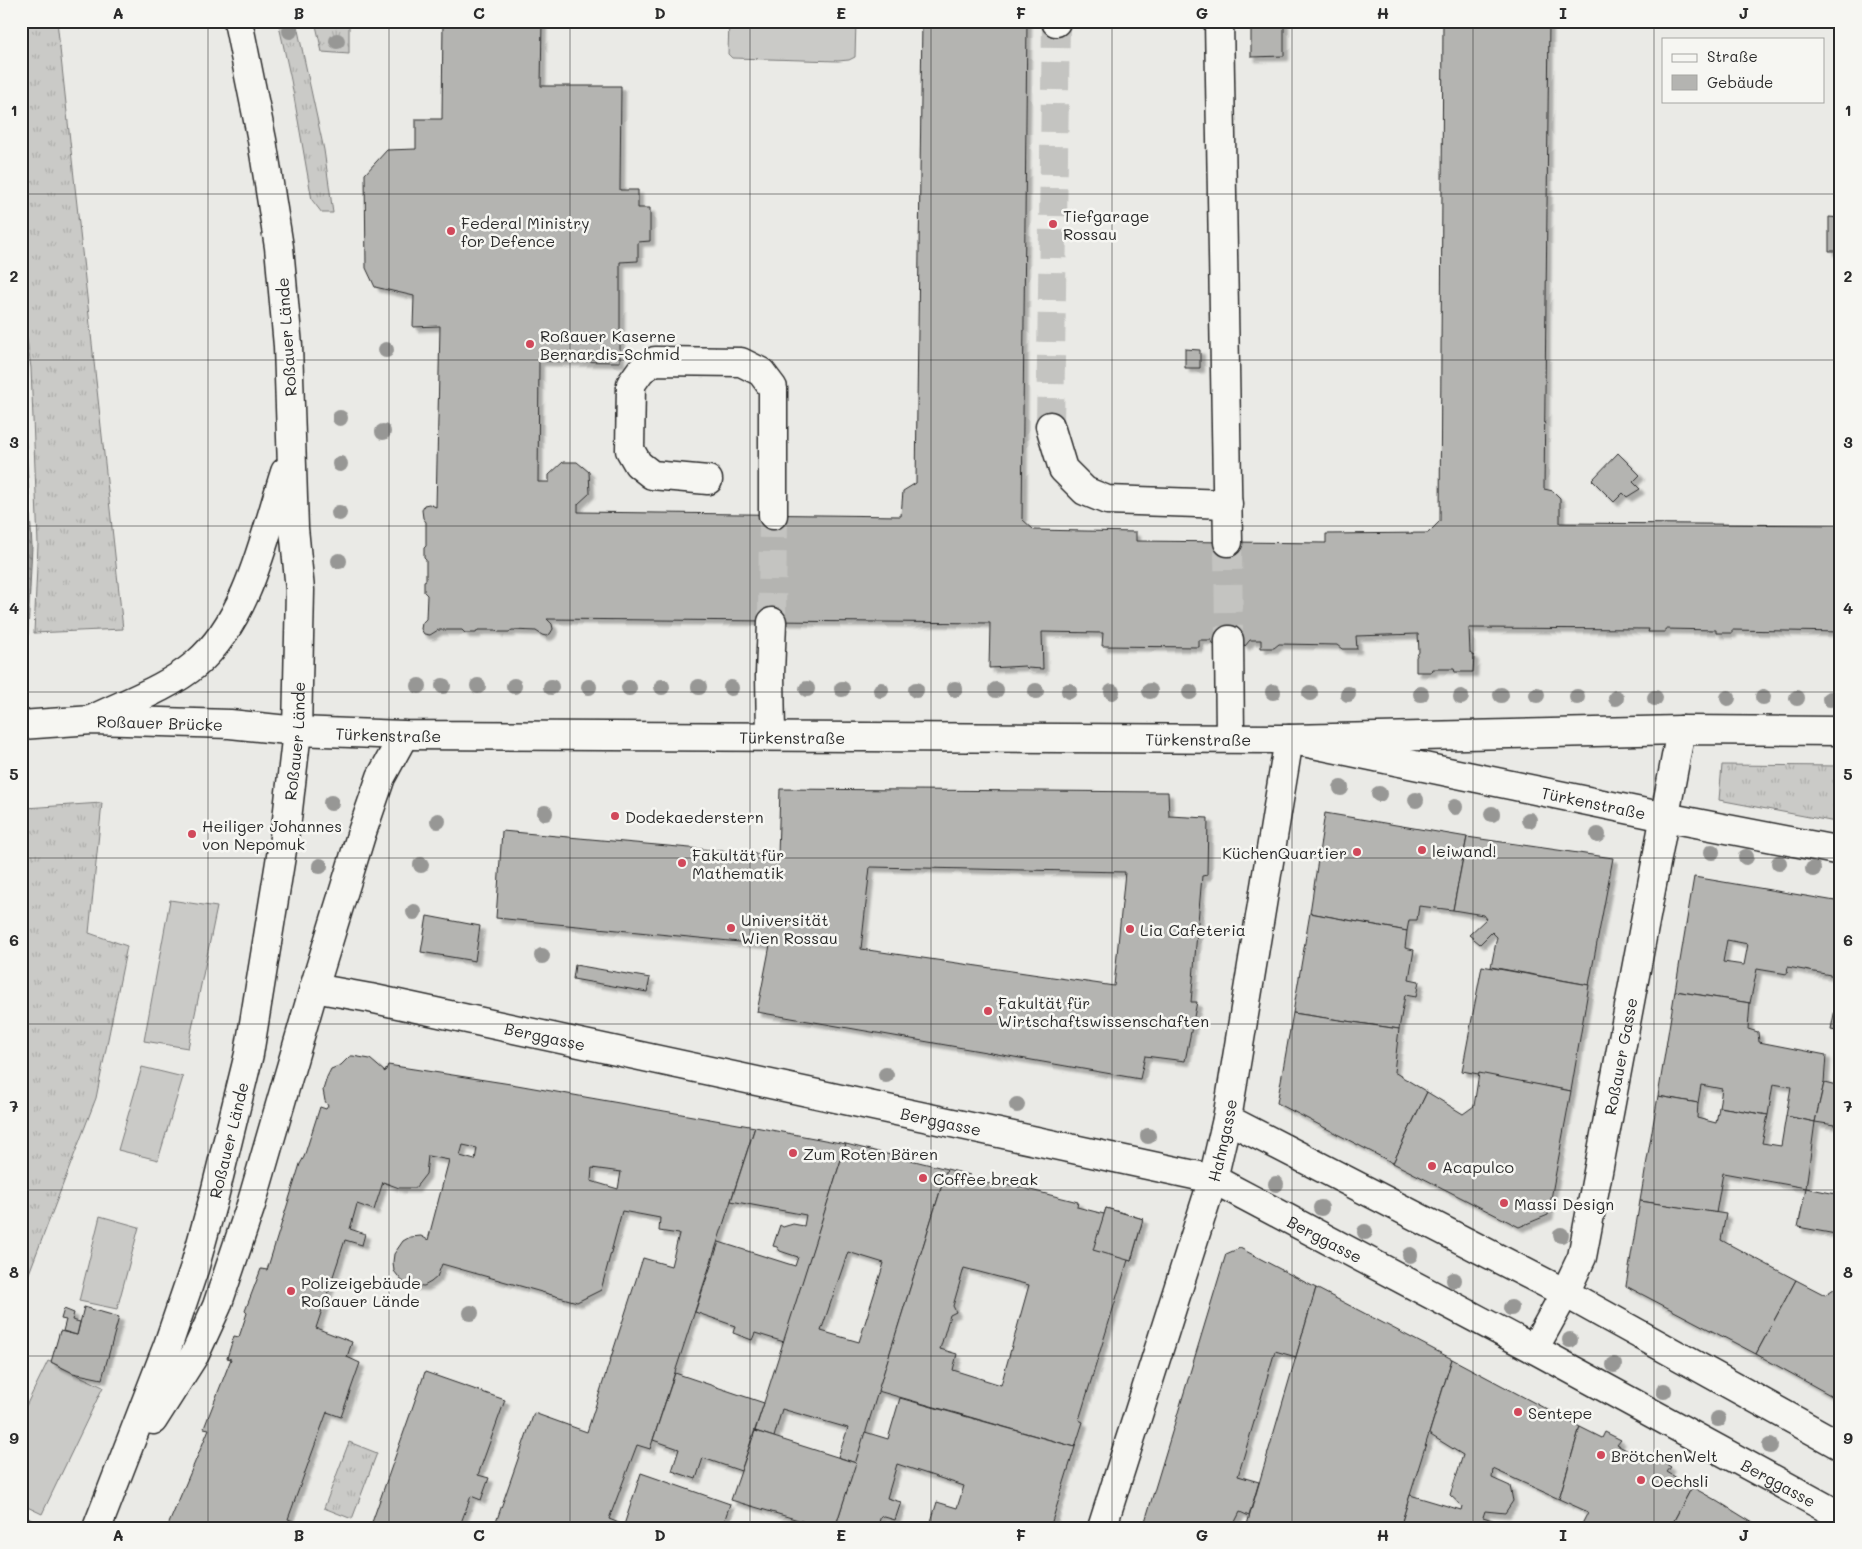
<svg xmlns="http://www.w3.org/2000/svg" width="1862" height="1549" viewBox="0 0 1862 1549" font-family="Mali,sans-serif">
  <defs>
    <pattern id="grass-tufts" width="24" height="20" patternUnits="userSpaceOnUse" patternTransform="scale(1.25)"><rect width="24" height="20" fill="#cacac7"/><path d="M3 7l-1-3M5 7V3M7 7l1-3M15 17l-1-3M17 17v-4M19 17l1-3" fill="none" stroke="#aeaeab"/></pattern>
    <pattern id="water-waves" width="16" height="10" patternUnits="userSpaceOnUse" patternTransform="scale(1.25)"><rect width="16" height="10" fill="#a1a19e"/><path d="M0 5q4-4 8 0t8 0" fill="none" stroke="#838381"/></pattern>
    <filter id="shadow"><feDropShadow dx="4.5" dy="4.5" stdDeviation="1" flood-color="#0004"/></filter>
  </defs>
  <rect width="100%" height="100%" fill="#eaeae6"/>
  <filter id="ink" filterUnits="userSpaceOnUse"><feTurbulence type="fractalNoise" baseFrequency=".02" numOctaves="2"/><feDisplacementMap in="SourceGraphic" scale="10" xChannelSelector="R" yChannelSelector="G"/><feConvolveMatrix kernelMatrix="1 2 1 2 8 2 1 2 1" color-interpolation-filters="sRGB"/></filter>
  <g filter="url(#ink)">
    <g fill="url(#grass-tufts)" stroke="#7a7a79">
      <path d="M21 21H57L123 629 34 633 38 544 31 368 21 296Z"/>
      <path d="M278 21H296L324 150 333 213H322L312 200 291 80Z"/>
      <path d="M315 21H349V54L322 52Z"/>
      <path d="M1722 765 1841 766V823L1719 800Z"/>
      <path d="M102 803 89 933 127 946 96 1098 21 1294V829L25 808Z"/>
      <path d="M349 1442 377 1453 352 1519 324 1508Z"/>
    </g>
    <g fill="#cacac7" stroke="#7a7a79">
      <path d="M729 21H856L855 57 849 60 838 61 732 58 728 54Z"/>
      <path d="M170 900 217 907 188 1048 144 1041Z"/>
      <path d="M142 1067 183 1077 158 1160 118 1150Z"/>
      <path d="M100 1216 139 1227 117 1309 79 1301Z"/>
      <path d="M48 1361 103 1387 42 1514 21 1504V1416Z"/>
    </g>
    <path fill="url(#water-waves)" stroke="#727270" d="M21 368 32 546 21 783Z"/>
    <path fill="#eaeae6" d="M21 639H29L24 783 21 785Z"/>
    <g fill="#b4b4b1" stroke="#2b2b2b" fill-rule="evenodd" filter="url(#shadow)">
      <path d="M443 21H542L541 86H621L620 190H638V208H650V241L638 242V261L620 262V362L539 361 538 482H549V475L563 462H577L589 472 590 493 578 504V512L901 516 903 491 916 483 922 21H1027L1022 519 1034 530 1136 532V541L1326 543V534L1428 533 1440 521 1443 21H1549L1544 489 1553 491 1560 498V523L1841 525V632L1732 630V633H1716V630L1665 629V632H1648L1649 629 1469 628 1470 653 1474 656 1473 672H1455L1454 669H1433L1432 672H1416V657L1419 652 1418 634 1356 636 1357 649H1342L1337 645 1279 644 1274 648H1261V640H1250L1245 646 1240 640H1219L1215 646 1211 640H1199V647L1102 646 1103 633 1042 632 1043 669 1027 668 1025 666 989 668 990 623 547 619 552 624 553 629 550 634 546 636 542 635 536 631 512 630 509 632H498L496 630H478L476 633H465L462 630H438L430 635 424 634 421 629 422 623 426 619 427 595 424 592V581L426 580V560L424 558V548L426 546V522L423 518 422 510 424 505 429 504 436 507 440 326 413 327 414 296 375 287 366 268 365 174 387 150 416 149V119H442Z"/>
      <path d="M1251 21H1284V56L1251 57Z"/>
      <path d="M1829 217 1841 218V251H1829Z"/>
      <path d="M1185 349 1200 350V368H1185Z"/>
      <path d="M1618 453 1640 475 1633 482 1640 489 1627 497 1623 493 1614 502 1592 480Z"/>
      <path d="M780 789 1168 792 1169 816 1208 818 1207 875 1202 876 1191 1002H1197L1185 1061 1145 1056 1140 1079 757 1012 770 945 496 918 502 831 778 856ZM870 867 1125 872 1114 986 861 949Z"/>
      <path d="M1325 813 1467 837 1453 910 1419 906 1417 920H1409L1407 931 1310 913Z"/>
      <path d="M1467 837 1613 858 1589 985 1491 967 1497 937 1492 932 1480 944 1469 935 1486 919 1483 915 1453 910Z"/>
      <path d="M1694 877 1841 902V977L1788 967 1787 974 1757 969 1750 1003 1675 991ZM1727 940 1748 944 1744 965 1723 962Z"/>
      <path d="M1310 913 1407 931 1405 948 1414 950 1409 979 1419 981 1416 997 1405 995 1399 1029 1293 1013Z"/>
      <path d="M427 916 480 926 475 961 421 952Z"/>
      <path d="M575 965 650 978 647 992 573 979Z"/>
      <path d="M1482 966 1589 985 1571 1091 1462 1071Z"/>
      <path d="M1841 980V1031L1831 1029Z"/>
      <path d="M1675 991 1750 1003 1748 1029 1758 1032 1759 1042 1826 1055 1824 1083 1815 1122 1786 1116 1791 1087 1773 1084 1768 1115 1719 1107 1722 1089 1701 1085 1698 1103 1658 1096Z"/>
      <path d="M1293 1013 1399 1029 1394 1072 1427 1092 1393 1163 1277 1103Z"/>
      <path d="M350 1056H353L370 1059 385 1072 388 1065 517 1085 755 1127 650 1449 637 1445 609 1519 624 1525 623 1528H494L534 1413 587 1432 643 1258 671 1266 679 1234 659 1231 660 1218 622 1211 601 1290 577 1302 442 1264 437 1277 431 1282 424 1286 410 1285 402 1281 394 1271 393 1262 394 1254 403 1241 410 1237 421 1236 428 1240 449 1160 428 1156 426 1174 415 1188H399L383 1182 374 1210 357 1204 350 1229 365 1234 362 1245 345 1240 316 1328 352 1342 347 1357 360 1363 341 1417 327 1412 288 1519 311 1528H167L209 1429 204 1428 231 1359 227 1358 234 1336 239 1337 247 1313 245 1311 261 1269 267 1270 300 1164 304 1157 320 1107 326 1109 328 1106 325 1101 323 1090 327 1077 331 1069 341 1065ZM463 1145 477 1148 475 1160 460 1156ZM592 1168 621 1172 618 1189 591 1181Z"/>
      <path d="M1479 1073 1571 1091 1548 1215 1519 1227 1393 1163 1427 1092 1463 1114 1474 1106Z"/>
      <path d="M1824 1083 1841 1087V1126L1815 1122Z"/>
      <path d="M1658 1096 1698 1103 1697 1118 1716 1123 1719 1107 1768 1115 1762 1143 1781 1146 1786 1116 1815 1122 1806 1188 1723 1173 1716 1213 1640 1201Z"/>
      <path d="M755 1127 846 1144 784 1342 755 1333 752 1340 733 1333 735 1326 695 1312 719 1242 795 1266 798 1257 780 1251 777 1247 773 1246 780 1225 783 1227 793 1224 804 1226 806 1215 731 1201Z"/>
      <path d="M846 1144 947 1169 856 1463 838 1457 848 1428 782 1409 774 1437 755 1431ZM848 1252 884 1263 859 1342 821 1331Z"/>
      <path d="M947 1169 970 1175 969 1179 998 1186 999 1182 1078 1202 1077 1207 1104 1214 1106 1208 1143 1219 1131 1261 1128 1260 1079 1420 1083 1422 1075 1447 878 1391ZM964 1268 1029 1285 1001 1385 953 1370 957 1354 940 1349 950 1315 956 1312 953 1306Z"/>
      <path d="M1806 1188 1841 1195V1235L1798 1227Z"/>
      <path d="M1640 1201 1726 1214 1721 1240 1796 1280 1756 1354 1626 1286Z"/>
      <path d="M1106 1208 1143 1219 1131 1261 1093 1250Z"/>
      <path d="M1240 1248 1316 1288 1296 1357 1275 1351 1238 1476 1259 1482 1249 1516 1240 1512 1232 1528H1143L1226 1254Z"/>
      <path d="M1796 1280 1825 1295 1841 1284V1401L1756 1354Z"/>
      <path d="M1316 1288 1452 1359 1400 1528H1246Z"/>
      <path d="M84 1307 119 1317 102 1379 73 1373 51 1362 60 1331 77 1335Z"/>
      <path d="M64 1309 74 1313 72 1320 80 1322 77 1335 63 1331 66 1320 61 1319Z"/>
      <path d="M1452 1359 1580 1427 1559 1499 1493 1469 1492 1478 1510 1486 1513 1501 1505 1513 1485 1511 1483 1517 1518 1528H1400L1410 1495 1461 1510 1462 1506 1450 1495 1463 1455 1429 1434Z"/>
      <path d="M425 1372 505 1400 478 1475 489 1478 481 1500 471 1496 459 1528H370Z"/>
      <path d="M675 1373 764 1403 741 1471 703 1458 696 1479 672 1471 679 1449 653 1440Z"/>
      <path d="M900 1398 1075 1447 1050 1528H929L937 1502 957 1508 964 1486 897 1464 887 1498 901 1502 895 1520 881 1516 877 1528H835L865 1432 888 1439Z"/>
      <path d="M1580 1427 1602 1438 1605 1432 1621 1440 1617 1445 1651 1463 1654 1457 1671 1467 1667 1472 1692 1487 1670 1528H1580L1588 1512 1559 1499Z"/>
      <path d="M755 1431 856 1463 835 1528H803L805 1522 731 1500Z"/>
      <path d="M641 1473 730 1504 722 1528H633L624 1525Z"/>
      <path d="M1692 1487 1719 1502 1761 1528H1670Z"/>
      <path d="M21 1515 37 1523 35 1528H21Z"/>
      <path d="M21 1515 37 1523 35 1528H21Z"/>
      <path d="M723 1522 739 1528H722Z"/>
    </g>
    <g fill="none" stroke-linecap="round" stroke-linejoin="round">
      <g stroke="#c4c4c1" stroke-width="28" stroke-dasharray="28 14" stroke-linecap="butt">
        <path d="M1050 426 1056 22"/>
        <path d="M1228 542 1229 640"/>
        <path d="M772 622 773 515"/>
      </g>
      <defs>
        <g id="minor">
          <path d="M1219 21 1228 542"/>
          <path d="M1056 22V21"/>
          <path d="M1050 426 1063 469 1085 491 1107 500 1228 504"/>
          <path d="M708 480 652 475 638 464 630 450 631 384 641 370 655 361 741 362 761 372 773 388V515"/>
          <path d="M1229 640 1230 737"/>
          <path d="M771 736 770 674 772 622"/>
          <path id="s1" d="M314 988 370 998 1213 1179 1534 1349 1841 1516"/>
          <path d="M1227 1119 1565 1293 1841 1446"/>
          <path id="s2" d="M1534 1349 1565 1293 1582 1257 1681 730"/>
          <path id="s3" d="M1102 1528 1213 1179 1227 1119 1289 739 1665 817 1841 851"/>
        </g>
        <g id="major">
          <path d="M95 718C128 702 169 687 196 664 249 619 265 534 285 472"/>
          <path id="s4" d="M21 725 92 720 230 724 297 731 404 735 1289 739 1681 730 1841 731"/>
          <path d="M153 1420 195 1354 217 1306 251 1205 314 988 361 835 381 777 404 735"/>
          <path id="s5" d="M97 1528 168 1345 194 1269 214 1197 249 1054 287 819 297 731 300 590 294 528 288 346 279 247 262 140 238 21"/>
        </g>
      </defs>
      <use href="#minor" stroke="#2b2b2b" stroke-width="31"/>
      <use href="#major" stroke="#2b2b2b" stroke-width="31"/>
      <use href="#minor" stroke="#f6f6f2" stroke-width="28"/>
      <use href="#major" stroke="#f6f6f2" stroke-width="28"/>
    </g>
    <g fill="#979795">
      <circle cx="290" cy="31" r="8"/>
      <circle cx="337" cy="41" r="8"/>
      <circle cx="386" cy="350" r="8"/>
      <circle cx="340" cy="418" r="8"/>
      <circle cx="383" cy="432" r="8"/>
      <circle cx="340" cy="464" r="8"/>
      <circle cx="339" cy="513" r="8"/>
      <circle cx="339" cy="561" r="8"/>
      <circle cx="419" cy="686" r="8"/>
      <circle cx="443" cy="686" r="8"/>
      <circle cx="478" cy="686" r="8"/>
      <circle cx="514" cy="686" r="8"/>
      <circle cx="551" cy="687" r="8"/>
      <circle cx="589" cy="687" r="8"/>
      <circle cx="662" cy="687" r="8"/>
      <circle cx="699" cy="687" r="8"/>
      <circle cx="629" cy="688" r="8"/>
      <circle cx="731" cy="688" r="8"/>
      <circle cx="807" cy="689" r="8"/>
      <circle cx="842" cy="689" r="8"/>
      <circle cx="955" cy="689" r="8"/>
      <circle cx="881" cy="690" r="8"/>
      <circle cx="916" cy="690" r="8"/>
      <circle cx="996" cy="690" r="8"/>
      <circle cx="1036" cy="691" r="8"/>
      <circle cx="1069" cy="691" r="8"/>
      <circle cx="1150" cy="691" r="8"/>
      <circle cx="1112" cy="692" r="8"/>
      <circle cx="1190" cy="692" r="8"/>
      <circle cx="1273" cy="692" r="8"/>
      <circle cx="1310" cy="693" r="8"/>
      <circle cx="1348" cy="694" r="8"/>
      <circle cx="1421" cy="694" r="8"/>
      <circle cx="1501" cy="695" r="8"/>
      <circle cx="1537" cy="695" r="8"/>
      <circle cx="1461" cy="697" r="8"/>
      <circle cx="1577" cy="697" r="8"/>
      <circle cx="1763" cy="697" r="8"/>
      <circle cx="1616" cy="698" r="8"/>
      <circle cx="1655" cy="698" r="8"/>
      <circle cx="1728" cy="698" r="8"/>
      <circle cx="1797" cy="698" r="8"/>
      <circle cx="1830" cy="699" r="8"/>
      <circle cx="1341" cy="788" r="8"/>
      <circle cx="1379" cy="794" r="8"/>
      <circle cx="1416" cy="800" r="8"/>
      <circle cx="331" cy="803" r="8"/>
      <circle cx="1455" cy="807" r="8"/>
      <circle cx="545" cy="813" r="8"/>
      <circle cx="1492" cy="814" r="8"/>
      <circle cx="1529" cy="820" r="8"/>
      <circle cx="438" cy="821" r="8"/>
      <circle cx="1598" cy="835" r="8"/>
      <circle cx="1712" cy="852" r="8"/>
      <circle cx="1746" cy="857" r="8"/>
      <circle cx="1779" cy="863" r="8"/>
      <circle cx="421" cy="865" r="8"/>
      <circle cx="320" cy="866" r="8"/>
      <circle cx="1813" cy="869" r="8"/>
      <circle cx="414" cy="912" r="8"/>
      <circle cx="542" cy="956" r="8"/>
      <circle cx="886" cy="1075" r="8"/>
      <circle cx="1017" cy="1105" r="8"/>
      <circle cx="1148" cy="1136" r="8"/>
      <circle cx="1276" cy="1184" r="8"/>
      <circle cx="1321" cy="1208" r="8"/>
      <circle cx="1365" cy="1232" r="8"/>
      <circle cx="1561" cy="1235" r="8"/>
      <circle cx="1410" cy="1255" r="8"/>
      <circle cx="1454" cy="1280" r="8"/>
      <circle cx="1511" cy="1308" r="8"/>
      <circle cx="471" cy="1313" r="8"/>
      <circle cx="1570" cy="1340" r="8"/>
      <circle cx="1614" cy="1365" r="8"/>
      <circle cx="1664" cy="1391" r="8"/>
      <circle cx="1718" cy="1419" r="8"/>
      <circle cx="1770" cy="1446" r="8"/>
    </g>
  </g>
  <path fill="none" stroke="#2b2b2b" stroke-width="1" stroke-opacity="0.55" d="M208 21V1528M389 21V1528M570 21V1528M750 21V1528M931 21V1528M1112 21V1528M1292 21V1528M1473 21V1528M1654 21V1528M21 194H1841M21 360H1841M21 526H1841M21 692H1841M21 858H1841M21 1024H1841M21 1190H1841M21 1356H1841"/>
  <g fill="#d1495b" stroke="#f6f6f2" stroke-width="2">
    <circle cx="1053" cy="224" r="5"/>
    <circle cx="451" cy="231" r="5"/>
    <circle cx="530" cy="344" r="5"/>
    <circle cx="615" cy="816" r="5"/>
    <circle cx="192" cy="834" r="5"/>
    <circle cx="1422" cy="850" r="5"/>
    <circle cx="1357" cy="852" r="5"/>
    <circle cx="682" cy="863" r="5"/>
    <circle cx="731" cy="928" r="5"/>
    <circle cx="1130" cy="929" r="5"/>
    <circle cx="988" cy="1011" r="5"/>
    <circle cx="793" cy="1153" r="5"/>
    <circle cx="1432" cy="1166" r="5"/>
    <circle cx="923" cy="1178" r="5"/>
    <circle cx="1504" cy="1203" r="5"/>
    <circle cx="291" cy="1291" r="5"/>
    <circle cx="1518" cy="1412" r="5"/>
    <circle cx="1601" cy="1455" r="5"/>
    <circle cx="1641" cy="1480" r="5"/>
  </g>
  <g text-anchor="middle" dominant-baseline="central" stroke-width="5" stroke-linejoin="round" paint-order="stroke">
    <g font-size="16" fill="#2b2b2b" stroke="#f6f6f2" text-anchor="start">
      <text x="1063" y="215">Tiefgarage<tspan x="1063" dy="18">Rossau</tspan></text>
      <text x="461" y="222">Federal Ministry<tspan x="461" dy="18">for Defence</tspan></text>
      <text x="540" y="335">Roßauer Kaserne<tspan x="540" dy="18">Bernardis-Schmid</tspan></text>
      <text x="625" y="816">Dodekaederstern</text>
      <text x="202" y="825">Heiliger Johannes<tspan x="202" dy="18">von Nepomuk</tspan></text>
      <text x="1432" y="850">leiwand!</text>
      <text x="1347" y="852" text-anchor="end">KüchenQuartier</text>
      <text x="692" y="854">Fakultät für<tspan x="692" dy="18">Mathematik</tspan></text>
      <text x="741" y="919">Universität<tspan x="741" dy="18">Wien Rossau</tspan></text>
      <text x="1140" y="929">Lia Cafeteria</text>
      <text x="998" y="1002">Fakultät für<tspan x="998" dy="18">Wirtschaftswissenschaften</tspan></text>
      <text x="803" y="1153">Zum Roten Bären</text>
      <text x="1442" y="1166">Acapulco</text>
      <text x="933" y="1178">Coffee break</text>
      <text x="1514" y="1203">Massi Design</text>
      <text x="301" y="1282">Polizeigebäude<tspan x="301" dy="18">Roßauer Lände</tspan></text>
      <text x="1528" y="1412">Sentepe</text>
      <text x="1611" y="1455">BrötchenWelt</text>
      <text x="1651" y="1480">Oechsli</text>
    </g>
    <g font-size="16" fill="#2b2b2b" stroke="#f6f6f2">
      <text transform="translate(286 337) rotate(-94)">Roßauer Lände</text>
      <text stroke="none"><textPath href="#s4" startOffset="139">Roßauer Brücke</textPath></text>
      <text stroke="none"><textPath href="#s4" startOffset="368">Türkenstraße</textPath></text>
      <text stroke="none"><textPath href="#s4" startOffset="772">Türkenstraße</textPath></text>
      <text stroke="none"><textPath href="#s4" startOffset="1178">Türkenstraße</textPath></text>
      <text stroke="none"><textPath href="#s5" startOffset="815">Roßauer Lände</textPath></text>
      <text stroke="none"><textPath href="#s3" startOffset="1124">Türkenstraße</textPath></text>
      <text stroke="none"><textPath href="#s1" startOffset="236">Berggasse</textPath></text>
      <text stroke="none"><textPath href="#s2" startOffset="308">Roßauer Gasse</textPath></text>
      <text stroke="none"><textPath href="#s1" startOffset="641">Berggasse</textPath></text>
      <text stroke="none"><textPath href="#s3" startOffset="406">Hahngasse</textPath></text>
      <text stroke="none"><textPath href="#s5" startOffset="410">Roßauer Lände</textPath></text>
      <text stroke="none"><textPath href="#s1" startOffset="1046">Berggasse</textPath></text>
      <text stroke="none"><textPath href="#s1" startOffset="1561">Berggasse</textPath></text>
    </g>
  </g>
  <rect width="1862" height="1549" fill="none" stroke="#f6f6f2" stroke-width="55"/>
  <rect x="1662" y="38" width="162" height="65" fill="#f6f6f2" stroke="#a5a5a2"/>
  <rect x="1672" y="54" width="25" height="8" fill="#f6f6f2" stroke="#a5a5a2"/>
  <text x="1707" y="62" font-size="15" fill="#2b2b2b">Straße</text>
  <rect x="1672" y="75" width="25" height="15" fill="#b4b4b1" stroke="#a5a5a2"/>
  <text x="1707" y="88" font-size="15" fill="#2b2b2b">Gebäude</text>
  <rect x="28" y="28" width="1806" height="1494" fill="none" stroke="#2b2b2b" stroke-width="2"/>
  <g font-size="16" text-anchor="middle" font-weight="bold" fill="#2b2b2b">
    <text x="118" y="19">A</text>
    <text x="299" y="19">B</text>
    <text x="479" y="19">C</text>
    <text x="660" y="19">D</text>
    <text x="841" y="19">E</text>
    <text x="1021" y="19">F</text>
    <text x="1202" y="19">G</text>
    <text x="1383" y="19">H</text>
    <text x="1563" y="19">I</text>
    <text x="1744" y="19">J</text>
    <text x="14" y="116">1</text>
    <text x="1848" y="116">1</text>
    <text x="14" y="282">2</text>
    <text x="1848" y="282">2</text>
    <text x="14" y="448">3</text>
    <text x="1848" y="448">3</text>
    <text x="14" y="614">4</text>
    <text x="1848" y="614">4</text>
    <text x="14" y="780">5</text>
    <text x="1848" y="780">5</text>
    <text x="14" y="946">6</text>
    <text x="1848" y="946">6</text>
    <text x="14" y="1112">7</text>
    <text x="1848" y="1112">7</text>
    <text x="14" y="1278">8</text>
    <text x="1848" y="1278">8</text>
    <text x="14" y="1444">9</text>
    <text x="1848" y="1444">9</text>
    <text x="118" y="1541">A</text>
    <text x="299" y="1541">B</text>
    <text x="479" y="1541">C</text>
    <text x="660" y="1541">D</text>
    <text x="841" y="1541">E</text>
    <text x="1021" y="1541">F</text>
    <text x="1202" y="1541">G</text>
    <text x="1383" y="1541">H</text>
    <text x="1563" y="1541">I</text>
    <text x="1744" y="1541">J</text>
  </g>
</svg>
